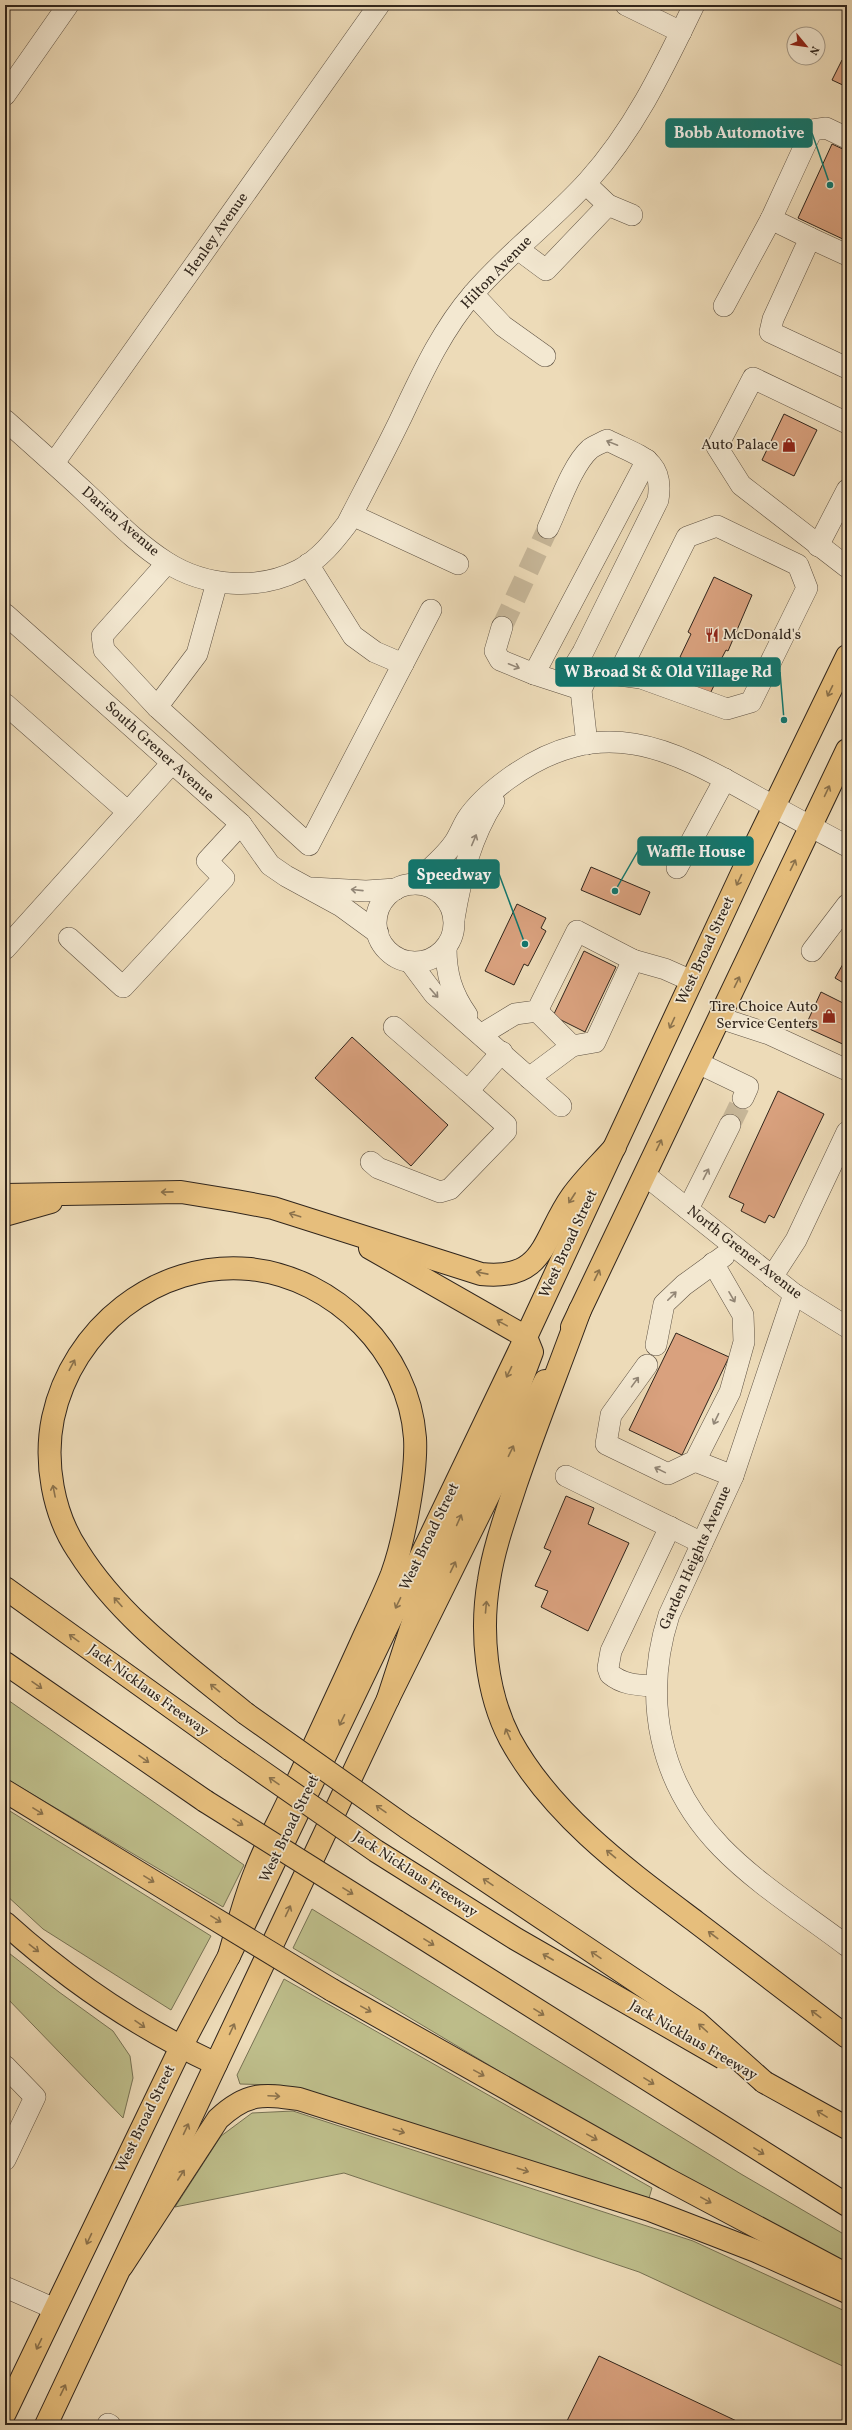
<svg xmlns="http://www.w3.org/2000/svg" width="852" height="2430" viewBox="0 0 852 2430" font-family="Vollkorn,serif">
  <rect width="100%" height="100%" fill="#eddbb8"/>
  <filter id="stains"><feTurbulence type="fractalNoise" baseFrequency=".005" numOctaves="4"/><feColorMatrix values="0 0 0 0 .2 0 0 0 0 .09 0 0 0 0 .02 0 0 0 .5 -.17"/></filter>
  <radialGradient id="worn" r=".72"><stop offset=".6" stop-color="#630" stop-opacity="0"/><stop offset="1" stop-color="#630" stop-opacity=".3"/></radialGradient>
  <g fill="#bebe8b" stroke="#777254">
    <path d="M5 1698 244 1865 223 1907 5 1778Z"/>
    <path d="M5 1808 211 1936 171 2010 43 1929 5 1894Z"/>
    <path d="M312 1909 741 2174 847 2236V2267L653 2163 293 1948Z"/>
    <path d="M5 1950 59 1992 113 2031 130 2056 133 2078 123 2118 5 1996Z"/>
    <path d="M284 1979 652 2188 649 2198 275 2085 240 2084 237 2075Z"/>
    <path d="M293 2111 693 2241 847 2312V2368L639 2272 344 2173 175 2207 221 2136 252 2113Z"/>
  </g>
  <g fill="#d9a17e" stroke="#30251c">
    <path d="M842 60 847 62V87L832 80Z"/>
    <path d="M832 144 847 151V241L798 218Z"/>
    <path d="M784 414 817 430 794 476 762 460Z"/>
    <path d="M714 577 752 595 728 651 726 650 714 673 719 675 710 694 674 677 683 659 680 657 691 634 688 632Z"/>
    <path d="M591 867 650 892 640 915 581 890Z"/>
    <path d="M517 904 546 918 541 928 546 931 528 966 524 964 514 985 485 971Z"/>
    <path d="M584 951 616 967 585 1032 553 1016Z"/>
    <path d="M847 957V985L835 978Z"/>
    <path d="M821 992 847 1005V1046L805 1027Z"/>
    <path d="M352 1037 448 1125 411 1166 315 1078Z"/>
    <path d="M778 1091 824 1114 774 1218 769 1215 765 1223 741 1211 744 1204 729 1197Z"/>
    <path d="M676 1333 729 1357 682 1455 629 1430Z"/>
    <path d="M566 1496 594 1508 588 1524 629 1543 588 1631 541 1607 548 1591 535 1586 551 1551 544 1548Z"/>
    <path d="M599 2356 745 2425H565Z"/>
  </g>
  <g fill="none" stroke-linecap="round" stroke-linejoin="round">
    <g stroke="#c7b799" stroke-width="21" stroke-dasharray="21 10" stroke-linecap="butt">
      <path d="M502 627 548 528"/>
      <path d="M730 1125 743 1098"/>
    </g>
    <defs>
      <g id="minor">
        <path d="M626 5 681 32"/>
        <path d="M5 95 68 5"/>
        <path d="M847 138 826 128 812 130 771 219 810 238 773 319 770 332 847 368"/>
        <path d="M608 205 632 215"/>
        <path d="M810 238 847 255"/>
        <path d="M519 250 546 270 608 205 586 184"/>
        <path d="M473 294 503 326 545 356"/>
        <path d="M724 306 771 219"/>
        <path d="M5 420C32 444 59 468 86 493 111 516 137 544 166 562 205 587 258 591 299 570 319 560 334 541 347 524 365 489 383 455 400 420 421 376 441 331 473 294 508 253 552 221 588 181 635 129 664 67 694 5"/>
        <path d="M847 423 753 378 717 447 741 485 847 567"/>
        <path d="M54 463 379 5"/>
        <path d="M352 515 458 564"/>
        <path d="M548 528C559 505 572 465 590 449 595 445 602 443 607 440 638 456 665 459 658 500L583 652 564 683"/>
        <path d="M818 546 847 490"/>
        <path d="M167 563 102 636 104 650 157 707 309 845 431 610"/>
        <path d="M308 564 353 636 375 652 403 664"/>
        <path d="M5 614 241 824 270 865 286 876 341 906 378 933"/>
        <path d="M502 627 495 651 500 660 534 674"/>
        <path d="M577 688 534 674 647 460"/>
        <path d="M5 704 128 812"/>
        <path d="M157 707 197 654 217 582"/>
        <path d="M587 744 581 690 586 679 596 672 641 678 727 709 751 702 807 588 798 565 717 526 687 537 618 675"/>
        <path d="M677 868 725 779"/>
        <circle cx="415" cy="923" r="39"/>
        <path d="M413 884C427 871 443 859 454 843 459 836 462 827 467 819 477 804 493 790 508 779 601 712 669 747 757 797 787 814 817 830 847 846"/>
        <path d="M312 888 366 891 396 889"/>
        <path d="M454 919C461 877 471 837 494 801"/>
        <path d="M69 938 123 987 224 878 207 861 241 824"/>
        <path d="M446 948C446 974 452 994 467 1015"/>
        <path d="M5 949 172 763"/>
        <path d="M812 951 847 905"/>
        <path d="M410 962 434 994 561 1106"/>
        <path d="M537 1011 572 1046 595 1042 633 960"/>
        <path d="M720 1018 769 1034 847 1070"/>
        <path d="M394 1027 468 1091"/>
        <path d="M482 1034 515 1014 537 1011 577 931 633 960 665 969 692 981"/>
        <path d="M698 1063 748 1087 743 1098"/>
        <path d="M529 1078 572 1046"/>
        <path d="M371 1162 378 1168 440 1192 450 1189 506 1131V1125L468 1091 502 1052"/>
        <path d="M645 1175 794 1294 847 1327"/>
        <path d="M688 1209 730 1125"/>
        <path d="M772 1277 796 1240 847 1132"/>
        <path d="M794 1294 733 1476 669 1615C642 1699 659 1783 721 1847 758 1885 805 1914 847 1946"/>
        <path d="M656 1345 664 1304 684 1285 724 1256"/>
        <path d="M647 1365 611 1415 606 1444 668 1474 695 1461 730 1392 744 1342 743 1315 713 1263"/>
        <path d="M695 1461 733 1476"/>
        <path d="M566 1476 702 1543"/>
        <path d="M655 1686C638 1685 623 1685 610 1674L608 1668 611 1651 670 1527"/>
        <path d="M5 2066 35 2097 5 2160"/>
        <path d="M5 2287 55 2309"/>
        <path d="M108 2424 110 2425"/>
      </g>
      <g id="major">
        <path d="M572 1327 847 750"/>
        <path d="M5 2413 181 2047 229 1956 526 1337 749 858 847 656"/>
        <path d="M46 2425 388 1699 545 1381"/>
      </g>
      <g id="highway">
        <path d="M5 1195 181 1192 236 1201 273 1208 481 1274C546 1281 542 1238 572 1196 584 1179 601 1163 615 1147"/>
        <path d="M5 1215 51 1202"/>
        <path d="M370 1248 526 1337 532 1352 514 1400 415 1616 388 1699"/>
        <path d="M580 1310C559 1368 536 1425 516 1484 506 1515 494 1547 489 1580 480 1631 486 1693 510 1739 552 1816 627 1870 696 1922 746 1960 797 1999 847 2037"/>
        <path d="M5 1588 231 1750"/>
        <path d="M5 1663 205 1801"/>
        <path d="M5 1791 182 1899"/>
        <path d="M396 1921 847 2205"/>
        <path d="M5 1923C68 1980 139 2028 216 2064"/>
        <path d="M229 1956C237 1929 244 1900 255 1873 265 1846 280 1820 292 1793 315 1743 339 1692 362 1641 372 1619 383 1597 392 1574 404 1541 417 1473 415 1438 409 1352 335 1278 250 1269 156 1260 72 1329 53 1418 44 1462 53 1514 78 1551 120 1618 185 1664 245 1713"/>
        <path d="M332 1990 665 2178 847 2275"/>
        <path d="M764 2082 847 2128"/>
        <path d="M122 2266 218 2119C247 2092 262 2094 299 2099L650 2210 756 2251 847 2292"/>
      </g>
    </defs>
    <use href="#minor" stroke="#5f5243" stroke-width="22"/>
    <use href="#major" stroke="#30251c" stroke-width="24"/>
    <use href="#highway" stroke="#30251c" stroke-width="24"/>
    <use href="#minor" stroke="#f3e8d1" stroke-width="21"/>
    <use href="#major" stroke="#e6be7c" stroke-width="22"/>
    <use href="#highway" stroke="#e6be7c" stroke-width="22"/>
    <defs>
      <g id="highway-bridge">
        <path d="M245 1713 406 1827 697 2022 764 2082"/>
        <path d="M231 1750 376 1851 516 1939 723 2058"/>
        <path d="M205 1801 396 1921"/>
        <path d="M182 1899 332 1990"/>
      </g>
    </defs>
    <use href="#highway-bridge" stroke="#30251c" stroke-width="24" stroke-linecap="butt"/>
    <use href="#highway-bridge" stroke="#e6be7c" stroke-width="22"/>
  </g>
  <defs><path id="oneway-shaft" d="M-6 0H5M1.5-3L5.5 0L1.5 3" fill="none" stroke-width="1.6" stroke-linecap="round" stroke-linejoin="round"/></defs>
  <g stroke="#928676">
    <use href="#oneway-shaft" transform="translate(612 443) rotate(-158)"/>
    <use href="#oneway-shaft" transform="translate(514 666) rotate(22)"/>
    <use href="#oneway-shaft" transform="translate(474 840) rotate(-67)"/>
    <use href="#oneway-shaft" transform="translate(357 890) rotate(-174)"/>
    <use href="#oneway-shaft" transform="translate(434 993) rotate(48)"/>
    <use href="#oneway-shaft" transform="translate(706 1174) rotate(-63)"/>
    <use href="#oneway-shaft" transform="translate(672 1296) rotate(-45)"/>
    <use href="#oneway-shaft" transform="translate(732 1297) rotate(60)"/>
    <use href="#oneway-shaft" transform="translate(635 1382) rotate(-54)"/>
    <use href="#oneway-shaft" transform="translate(716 1419) rotate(116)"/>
    <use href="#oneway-shaft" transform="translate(660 1470) rotate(-154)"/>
  </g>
  <g stroke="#8b724c">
    <use href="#oneway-shaft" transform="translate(830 691) rotate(116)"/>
    <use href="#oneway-shaft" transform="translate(827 791) rotate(-65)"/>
    <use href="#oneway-shaft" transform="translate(793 865) rotate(-64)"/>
    <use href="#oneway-shaft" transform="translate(739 880) rotate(115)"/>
    <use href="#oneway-shaft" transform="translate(737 982) rotate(-64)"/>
    <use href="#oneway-shaft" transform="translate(672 1023) rotate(115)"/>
    <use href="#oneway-shaft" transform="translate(659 1145) rotate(-64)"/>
    <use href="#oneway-shaft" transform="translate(167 1192) rotate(179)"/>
    <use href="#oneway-shaft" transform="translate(572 1198) rotate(123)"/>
    <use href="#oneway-shaft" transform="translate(295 1215) rotate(-162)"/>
    <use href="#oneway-shaft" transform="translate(482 1273) rotate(-169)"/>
    <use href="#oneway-shaft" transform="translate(597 1275) rotate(-64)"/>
    <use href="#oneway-shaft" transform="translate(502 1323) rotate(-151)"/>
    <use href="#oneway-shaft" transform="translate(72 1365) rotate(-62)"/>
    <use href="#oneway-shaft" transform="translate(509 1372) rotate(116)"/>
    <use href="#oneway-shaft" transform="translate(511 1451) rotate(-64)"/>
    <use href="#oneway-shaft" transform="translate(54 1491) rotate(-101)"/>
    <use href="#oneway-shaft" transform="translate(459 1520) rotate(-66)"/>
    <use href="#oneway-shaft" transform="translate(453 1567) rotate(-64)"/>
    <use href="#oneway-shaft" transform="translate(118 1602) rotate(-132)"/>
    <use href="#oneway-shaft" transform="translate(398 1603) rotate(116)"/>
    <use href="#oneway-shaft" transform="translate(486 1607) rotate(-85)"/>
    <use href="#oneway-shaft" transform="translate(74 1638) rotate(-144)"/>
    <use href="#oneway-shaft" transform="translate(37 1685) rotate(35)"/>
    <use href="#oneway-shaft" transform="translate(215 1688) rotate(-141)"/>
    <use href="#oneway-shaft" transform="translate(342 1720) rotate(116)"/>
    <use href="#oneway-shaft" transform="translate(508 1734) rotate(-114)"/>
    <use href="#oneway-shaft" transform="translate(144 1759) rotate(35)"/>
    <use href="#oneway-shaft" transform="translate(274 1781) rotate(-145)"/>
    <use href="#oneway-shaft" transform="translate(381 1809) rotate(-145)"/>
    <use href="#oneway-shaft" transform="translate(38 1811) rotate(32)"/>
    <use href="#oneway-shaft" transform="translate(238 1822) rotate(32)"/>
    <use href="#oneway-shaft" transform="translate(611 1854) rotate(-140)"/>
    <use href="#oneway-shaft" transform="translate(149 1879) rotate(31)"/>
    <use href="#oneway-shaft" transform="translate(488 1882) rotate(-146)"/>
    <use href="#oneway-shaft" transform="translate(348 1891) rotate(32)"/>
    <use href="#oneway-shaft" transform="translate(288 1911) rotate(-65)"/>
    <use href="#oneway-shaft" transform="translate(216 1919) rotate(31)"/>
    <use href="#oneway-shaft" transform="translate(713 1935) rotate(-143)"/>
    <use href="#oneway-shaft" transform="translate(429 1942) rotate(32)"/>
    <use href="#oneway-shaft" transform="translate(34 1948) rotate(38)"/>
    <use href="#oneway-shaft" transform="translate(596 1955) rotate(-146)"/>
    <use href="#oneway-shaft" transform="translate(548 1957) rotate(-150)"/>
    <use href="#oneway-shaft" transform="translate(366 2009) rotate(29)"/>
    <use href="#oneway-shaft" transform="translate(539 2012) rotate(32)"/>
    <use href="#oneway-shaft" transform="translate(816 2014) rotate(-143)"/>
    <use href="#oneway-shaft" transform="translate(140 2024) rotate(35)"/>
    <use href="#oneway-shaft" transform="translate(703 2028) rotate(-138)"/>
    <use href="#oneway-shaft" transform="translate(232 2029) rotate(-65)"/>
    <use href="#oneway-shaft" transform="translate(479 2073) rotate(29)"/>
    <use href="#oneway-shaft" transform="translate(649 2081) rotate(32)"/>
    <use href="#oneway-shaft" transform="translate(274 2096) rotate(3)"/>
    <use href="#oneway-shaft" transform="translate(822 2114) rotate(-149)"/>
    <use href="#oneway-shaft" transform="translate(186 2129) rotate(-65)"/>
    <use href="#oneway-shaft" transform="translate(399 2131) rotate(18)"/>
    <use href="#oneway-shaft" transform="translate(592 2137) rotate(29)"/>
    <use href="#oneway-shaft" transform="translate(759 2151) rotate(32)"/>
    <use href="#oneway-shaft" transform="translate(523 2170) rotate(18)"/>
    <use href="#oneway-shaft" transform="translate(181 2175) rotate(-57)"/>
    <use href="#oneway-shaft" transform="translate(706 2200) rotate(29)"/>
    <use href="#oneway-shaft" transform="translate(89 2239) rotate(115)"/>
    <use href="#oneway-shaft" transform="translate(39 2344) rotate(116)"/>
    <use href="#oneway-shaft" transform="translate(63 2390) rotate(-64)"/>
  </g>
  <defs>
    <symbol id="shop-bare" viewBox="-9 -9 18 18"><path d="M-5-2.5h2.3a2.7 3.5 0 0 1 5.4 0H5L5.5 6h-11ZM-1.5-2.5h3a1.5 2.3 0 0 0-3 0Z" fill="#8f2418" stroke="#f3e8d1" stroke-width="2.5" paint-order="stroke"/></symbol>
    <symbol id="restaurant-bare" viewBox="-9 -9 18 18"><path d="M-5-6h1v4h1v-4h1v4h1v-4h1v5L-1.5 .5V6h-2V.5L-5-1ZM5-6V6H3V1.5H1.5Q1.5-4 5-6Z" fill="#8f2418" stroke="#f3e8d1" stroke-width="2.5" paint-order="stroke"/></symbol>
  </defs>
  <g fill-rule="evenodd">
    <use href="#shop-bare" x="779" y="435" width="20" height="20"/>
    <use href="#restaurant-bare" x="702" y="625" width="20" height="20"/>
    <use href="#shop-bare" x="819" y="1006" width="20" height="20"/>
  </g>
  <g text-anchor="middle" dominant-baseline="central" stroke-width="3.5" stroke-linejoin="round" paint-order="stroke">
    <g font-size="15" fill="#30251c" stroke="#f3e8d1">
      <text transform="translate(217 235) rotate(-55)">Henley Avenue</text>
      <text transform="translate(497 273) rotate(-46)">Hilton Avenue</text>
      <text transform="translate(120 522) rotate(41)">Darien Avenue</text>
      <text transform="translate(159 752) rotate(42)">South Grener Avenue</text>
      <text transform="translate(706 951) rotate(-65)">West Broad Street</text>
      <text transform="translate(569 1244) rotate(-65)">West Broad Street</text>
      <text transform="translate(744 1253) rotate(38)">North Grener Avenue</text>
      <text transform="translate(430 1537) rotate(-64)">West Broad Street</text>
      <text transform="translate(696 1558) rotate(-66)">Garden Heights Avenue</text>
      <text transform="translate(148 1691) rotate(36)">Jack Nicklaus Freeway</text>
      <text transform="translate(290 1829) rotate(-64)">West Broad Street</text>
      <text transform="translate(415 1875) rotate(33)">Jack Nicklaus Freeway</text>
      <text transform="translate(693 2041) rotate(30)">Jack Nicklaus Freeway</text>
      <text transform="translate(146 2119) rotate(-64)">West Broad Street</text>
    </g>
    <g font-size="15" fill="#30251c" stroke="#f3e8d1" text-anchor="end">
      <text x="778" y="445">Auto Palace</text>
      <text x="723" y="635" text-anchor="start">McDonald's</text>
      <text x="818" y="1007">Tire Choice Auto<tspan x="818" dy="17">Service Centers</tspan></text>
    </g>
  </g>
  <path fill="none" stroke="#0f766e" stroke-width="1.5" d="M830 185L812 133M784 720L780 672M615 891L638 851M525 944L499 874"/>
  <g fill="#0f766e" stroke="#f3e8d1" stroke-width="1.5">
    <circle cx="830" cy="185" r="4"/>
    <circle cx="784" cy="720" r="4"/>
    <circle cx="615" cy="891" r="4"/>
    <circle cx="525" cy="944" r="4"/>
  </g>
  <g fill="#0f766e" stroke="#0f766e" stroke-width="1.5">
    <rect x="666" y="119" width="146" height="28" rx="4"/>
    <rect x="556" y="658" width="224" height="28" rx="4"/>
    <rect x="638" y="837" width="115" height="28" rx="4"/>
    <rect x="409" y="860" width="90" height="28" rx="4"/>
  </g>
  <g font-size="16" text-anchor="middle" font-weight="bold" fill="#fff">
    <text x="739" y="138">Bobb Automotive</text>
    <text x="668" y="677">W Broad St &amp; Old Village Rd</text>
    <text x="696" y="857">Waffle House</text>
    <text x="454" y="880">Speedway</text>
  </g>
  <rect width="852" height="2430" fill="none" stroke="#eddbb8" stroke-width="20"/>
  <rect x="6" y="6" width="840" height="2418" fill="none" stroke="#30251c" stroke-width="2"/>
  <rect x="10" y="10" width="832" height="2410" fill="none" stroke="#30251c"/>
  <g transform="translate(806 46) rotate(119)"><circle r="19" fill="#f3e8d1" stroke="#a59a89"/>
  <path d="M0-3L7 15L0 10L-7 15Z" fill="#8f2418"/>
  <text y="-6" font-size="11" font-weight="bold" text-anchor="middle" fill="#30251c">N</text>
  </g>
  <rect width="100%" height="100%" filter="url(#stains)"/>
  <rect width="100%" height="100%" fill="url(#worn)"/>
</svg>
